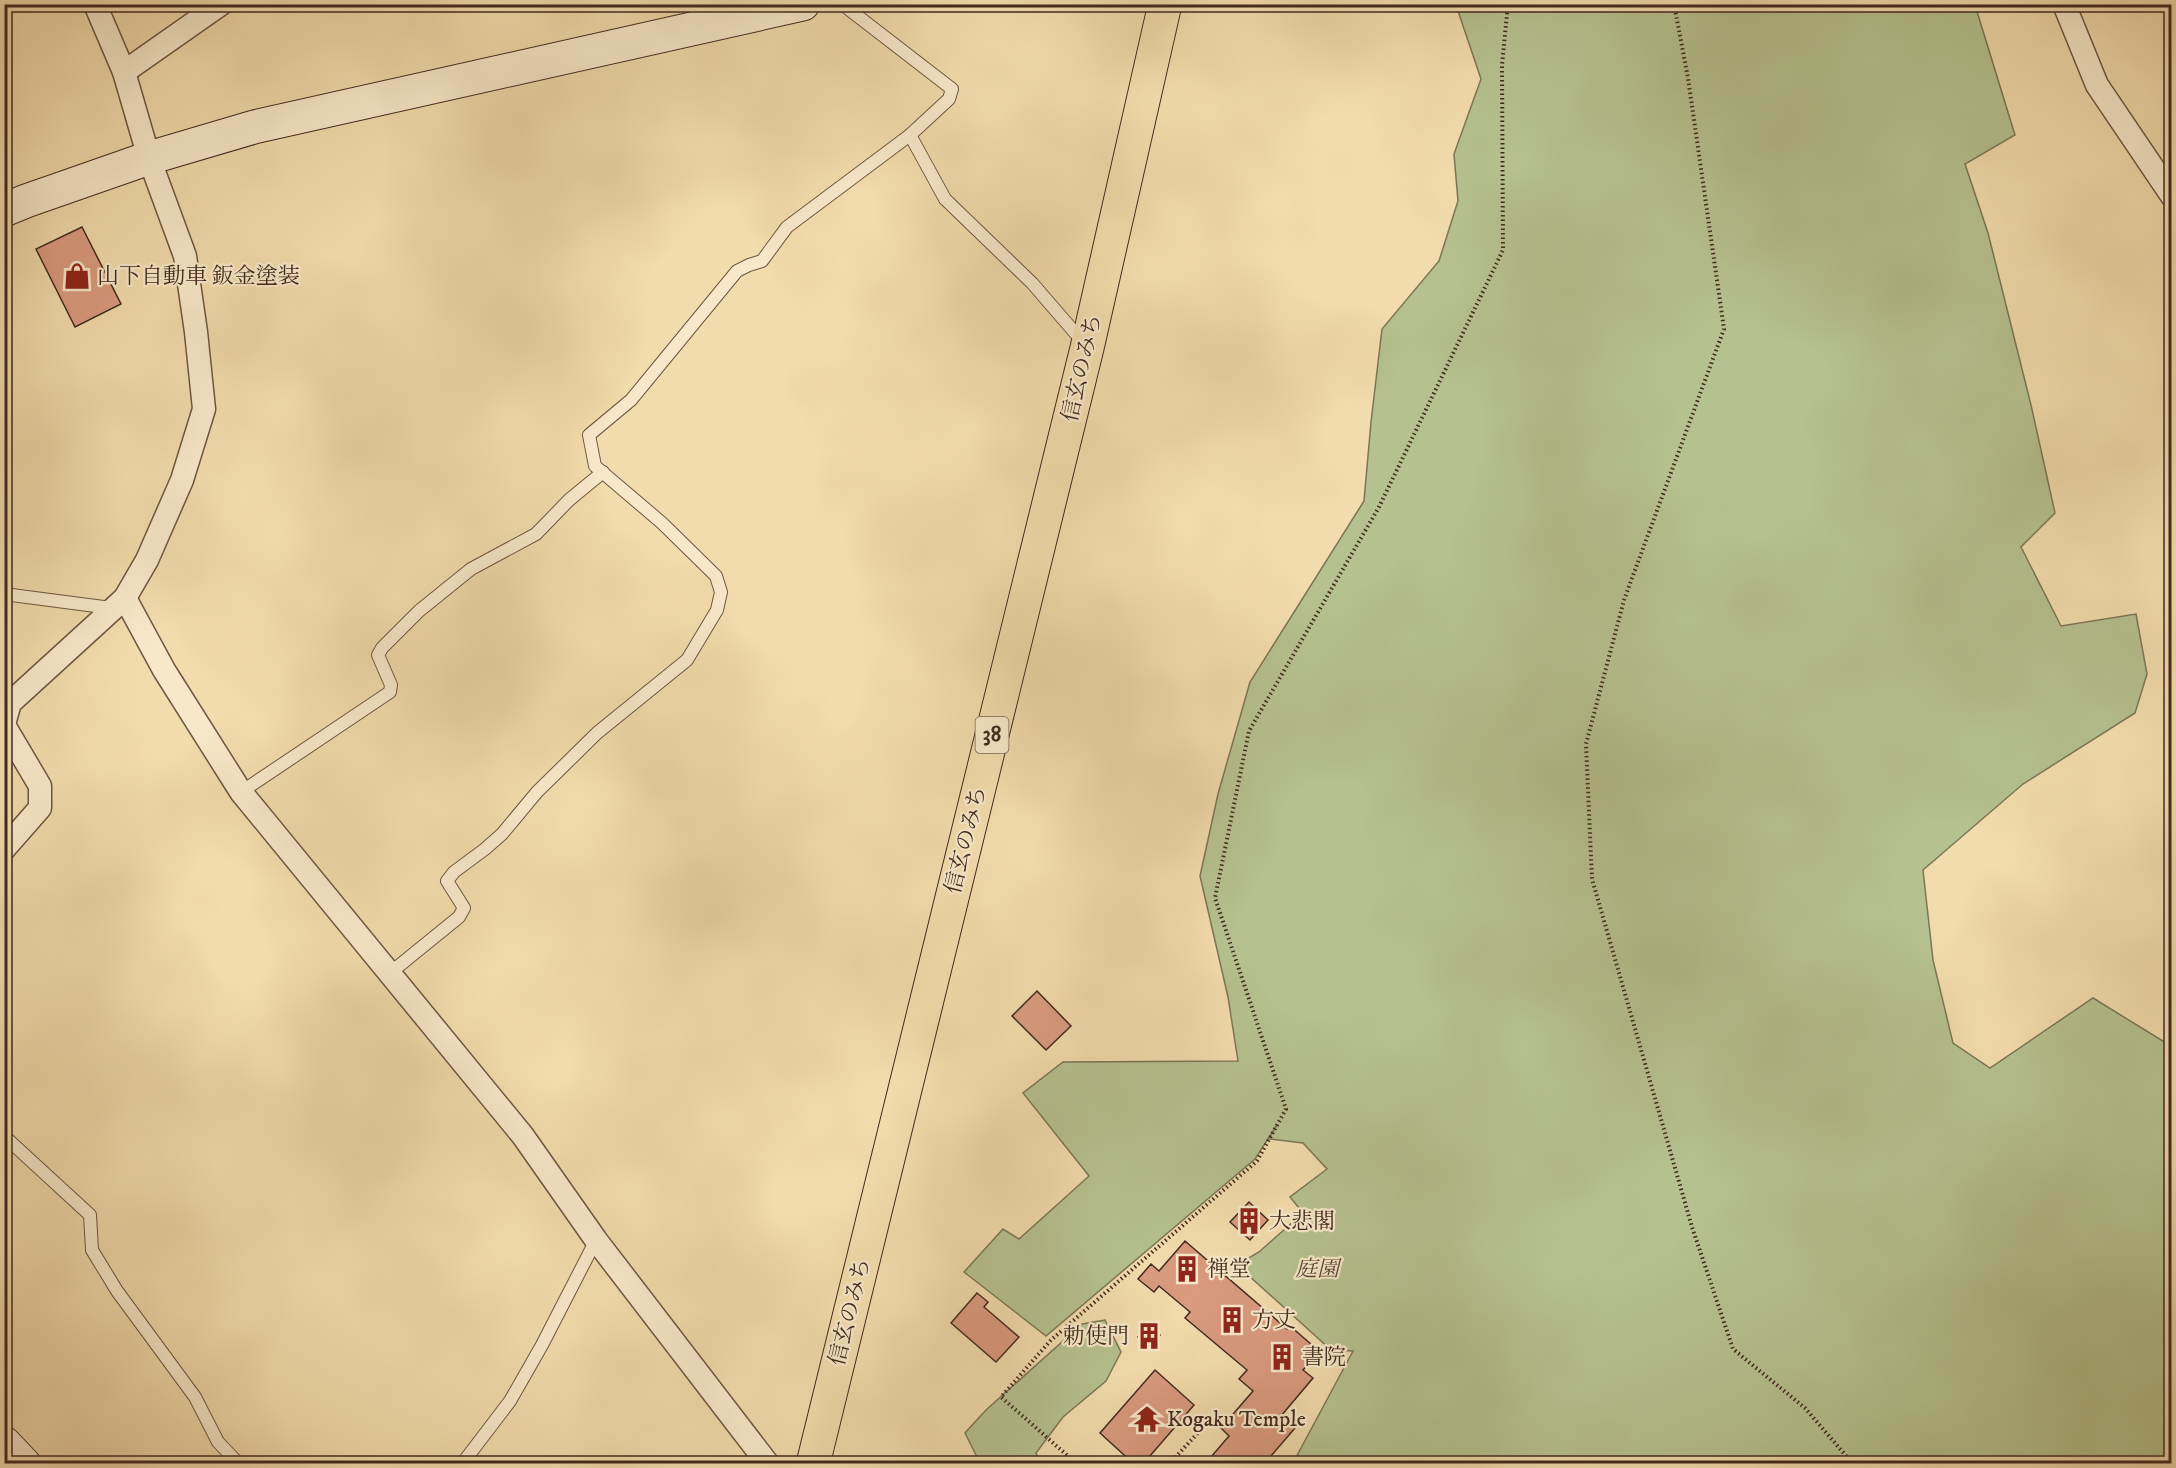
<svg xmlns="http://www.w3.org/2000/svg" width="2176" height="1468" viewBox="0 0 2176 1468" font-family="'IM FELL DW Pica','Noto Serif JP',serif">
  <rect width="100%" height="100%" fill="#f2dbac"/>
  <filter id="stains"><feTurbulence type="fractalNoise" baseFrequency=".00333" numOctaves="4"/><feColorMatrix values="0 0 0 0 .2 0 0 0 0 .09 0 0 0 0 .02 0 0 0 .5 -.17"/></filter>
  <radialGradient id="worn" r=".72"><stop offset=".6" stop-color="#630" stop-opacity="0"/><stop offset="1" stop-color="#630" stop-opacity=".3"/></radialGradient>
  <g fill="#b5c18e" stroke="#7c7656" stroke-width="1.5">
    <path d="M1456 5H1975L2015 135 1965 164 1988 233 2031 405 2055 513 2021 547 2061 626 2136 614 2147 674 2135 713 2023 784 1923 870 1933 960 1953 1043 1990 1068 2093 998 2171 1046V1463H1293L1353 1351 1331 1350 1237 1265 1259 1252 1303 1213 1290 1197 1327 1169 1303 1143 1269 1139 1277 1125 1255 1159 1046 1336 964 1272 1003 1229 1019 1239 1089 1176 1023 1093 1063 1062 1238 1061 1228 997 1200 876 1218 794 1250 682 1364 501 1371 422 1382 329 1439 261 1458 201 1454 154 1481 79Z"/>
    <path d="M1105 1320 1121 1352 1106 1381 1063 1417 1036 1453 1041 1463H980L965 1433 986 1410 1082 1324Z"/>
  </g>
  <g fill="#d99a7e" stroke="#422a1e" stroke-width="1.5">
    <path d="M82 227 121 304 75 327 36 249Z"/>
    <path d="M1037 991 1071 1026 1046 1050 1012 1016Z"/>
    <path d="M1249 1202 1268 1220 1250 1240 1230 1222Z"/>
    <path d="M1185 1241 1287 1329 1290 1326 1319 1351 1303 1370 1313 1378 1281 1416 1295 1428 1264 1464H1205L1229 1436 1221 1428 1253 1391 1239 1379 1247 1370 1185 1318 1190 1312 1159 1286 1154 1292 1138 1279 1151 1264 1159 1271Z"/>
    <path d="M977 1293 988 1302 984 1307 1019 1337 996 1362 951 1323Z"/>
    <path d="M1149 1325 1160 1335 1149 1348 1138 1337Z"/>
    <path d="M1155 1370 1194 1405 1143 1464H1134L1100 1433Z"/>
  </g>
  <g fill="none" stroke-linecap="round" stroke-linejoin="round">
    <defs>
      <g id="lane">
        <path d="M910 135 945 199 1032 283 1083 342"/>
        <path d="M4 594 111 608"/>
        <path d="M241 792 390 692 391 685 378 655 382 648 419 611 471 569 536 534 569 500 603 472"/>
        <path d="M390 973 459 917 464 908 447 881 454 872 485 849 502 834 537 792 597 733 687 660 717 610 721 592 716 576 662 523 595 466 589 435 631 400 737 271 749 265 762 261 787 227 910 135 949 99 952 89 842 4"/>
        <path d="M4 1136 90 1215 92 1250 117 1291 195 1397 218 1442 239 1464"/>
        <path d="M462 1464 510 1401 542 1345 596 1240"/>
      </g>
      <g id="street">
        <path d="M2064 4 2097 85 2172 196"/>
        <path d="M124 72 221 4"/>
        <path d="M125 598 164 670 241 792 523 1136 596 1240 768 1464"/>
        <path d="M4 724 10 703 125 598 147 560 182 480 204 409 196 332 185 256 149 158 124 72 95 4"/>
        <path d="M4 725 40 786V808L4 849"/>
      </g>
      <g id="secondary">
        <path d="M4 210 26 201 149 158 254 127 803 4"/>
        <path d="M4 1443 24 1464"/>
      </g>
      <path id="primary" d="M813 1464 1087 348 1165 4"/>
    </defs>
    <use href="#lane" stroke="#6e5642" stroke-width="14"/>
    <use href="#street" stroke="#6e5642" stroke-width="25"/>
    <use href="#secondary" stroke="#422a1e" stroke-width="35"/>
    <use href="#primary" stroke="#422a1e" stroke-width="35"/>
    <g stroke="#422a1e" stroke-width="4" stroke-dasharray="1.5 3" stroke-linecap="butt">
      <path d="M1674 4 1688 78 1724 329 1624 600 1586 744 1592 879 1692 1227 1733 1349 1805 1408 1853 1464"/>
      <path d="M1077 1464 1001 1397 1051 1340 1257 1161 1286 1109 1215 898 1249 731 1379 507 1503 250 1502 65 1508 4"/>
      <path d="M1169 1464 1211 1419"/>
    </g>
    <use href="#lane" stroke="#f7e8c9" stroke-width="12"/>
    <use href="#street" stroke="#f7e8c9" stroke-width="22"/>
    <use href="#secondary" stroke="#f7e8c9" stroke-width="33"/>
    <use href="#primary" stroke="#f2dbac" stroke-width="33"/>
  </g>
  <defs>
    <symbol id="shop-bare" viewBox="-9 -9 18 18"><path d="M-5-2.5h2.3a2.7 3.5 0 0 1 5.4 0H5L5.5 6h-11ZM-1.5-2.5h3a1.5 2.3 0 0 0-3 0Z" fill="#8f2418" stroke="#f7e8c9" stroke-width="2.5" paint-order="stroke"/></symbol>
    <symbol id="building-bare" viewBox="-9 -9 18 18"><path d="M-4-6H4V6H1V3H-1V6H-4ZM-2.5-4.3h1.7v1.8h-1.7ZM.8-4.3h1.7v1.8H.8ZM-2.5-1h1.7V.8h-1.7ZM.8-1h1.7V.8H.8Z" fill="#8f2418" stroke="#f7e8c9" stroke-width="2.5" paint-order="stroke"/></symbol>
    <symbol id="temple-bare" viewBox="-9 -9 18 18"><path d="M0-6L5-2H3V0L6.5 2.5H4V6H1.5V3h-3V6H-4V2.5H-6.5L-3 0V-2H-5Z" fill="#8f2418" stroke="#f7e8c9" stroke-width="2.5" paint-order="stroke"/></symbol>
  </defs>
  <g fill-rule="evenodd">
    <use href="#shop-bare" x="58" y="257" width="38" height="38"/>
    <use href="#building-bare" x="1230" y="1202" width="38" height="38"/>
    <use href="#building-bare" x="1168" y="1250" width="38" height="38"/>
    <use href="#building-bare" x="1213" y="1301" width="38" height="38"/>
    <use href="#building-bare" x="1130" y="1317" width="38" height="38"/>
    <use href="#building-bare" x="1263" y="1338" width="38" height="38"/>
    <use href="#temple-bare" x="1128" y="1400" width="38" height="38"/>
  </g>
  <g text-anchor="middle" dominant-baseline="central" stroke-width="4.5" stroke-linejoin="round" paint-order="stroke">
    <rect fill="#f7e8c9" stroke="#786351" stroke-width="1.5" x="975.5" y="717" width="33" height="36" rx="4.5"/>
    <g font-size="21" font-weight="bold" fill="#422a1e">
      <text x="992" y="735">38</text>
    </g>
    <g font-size="22" fill="#422a1e" stroke="#f7e8c9" text-anchor="start">
      <text x="97" y="276">山下自動車 鈑金塗装</text>
      <text x="1269" y="1221">大悲閣</text>
      <text x="1207" y="1269">禅堂</text>
      <text x="1252" y="1320">方丈</text>
      <text x="1129" y="1336" text-anchor="end">勅使門</text>
      <text x="1302" y="1357">書院</text>
      <text x="1167" y="1419">Kogaku Temple</text>
    </g>
    <g font-size="22" fill="#422a1e" stroke="#f7e8c9">
      <text transform="translate(1082 368) rotate(-77)">信玄のみち</text>
      <text transform="translate(966 840) rotate(-76)">信玄のみち</text>
      <text transform="translate(850 1312) rotate(-76)">信玄のみち</text>
    </g>
    <g font-size="22" font-style="italic" fill="#594834" stroke="#f7e8c9">
      <text x="1317" y="1269">庭園</text>
    </g>
  </g>
  <rect width="2176" height="1468" fill="none" stroke="#f2dbac" stroke-width="24"/>
  <rect x="6" y="6" width="2164" height="1456" fill="none" stroke="#422a1e" stroke-width="3"/>
  <rect x="12" y="12" width="2152" height="1444" fill="none" stroke="#422a1e" stroke-width="1.5"/>
  <rect width="100%" height="100%" filter="url(#stains)"/>
  <rect width="100%" height="100%" fill="url(#worn)"/>
</svg>
